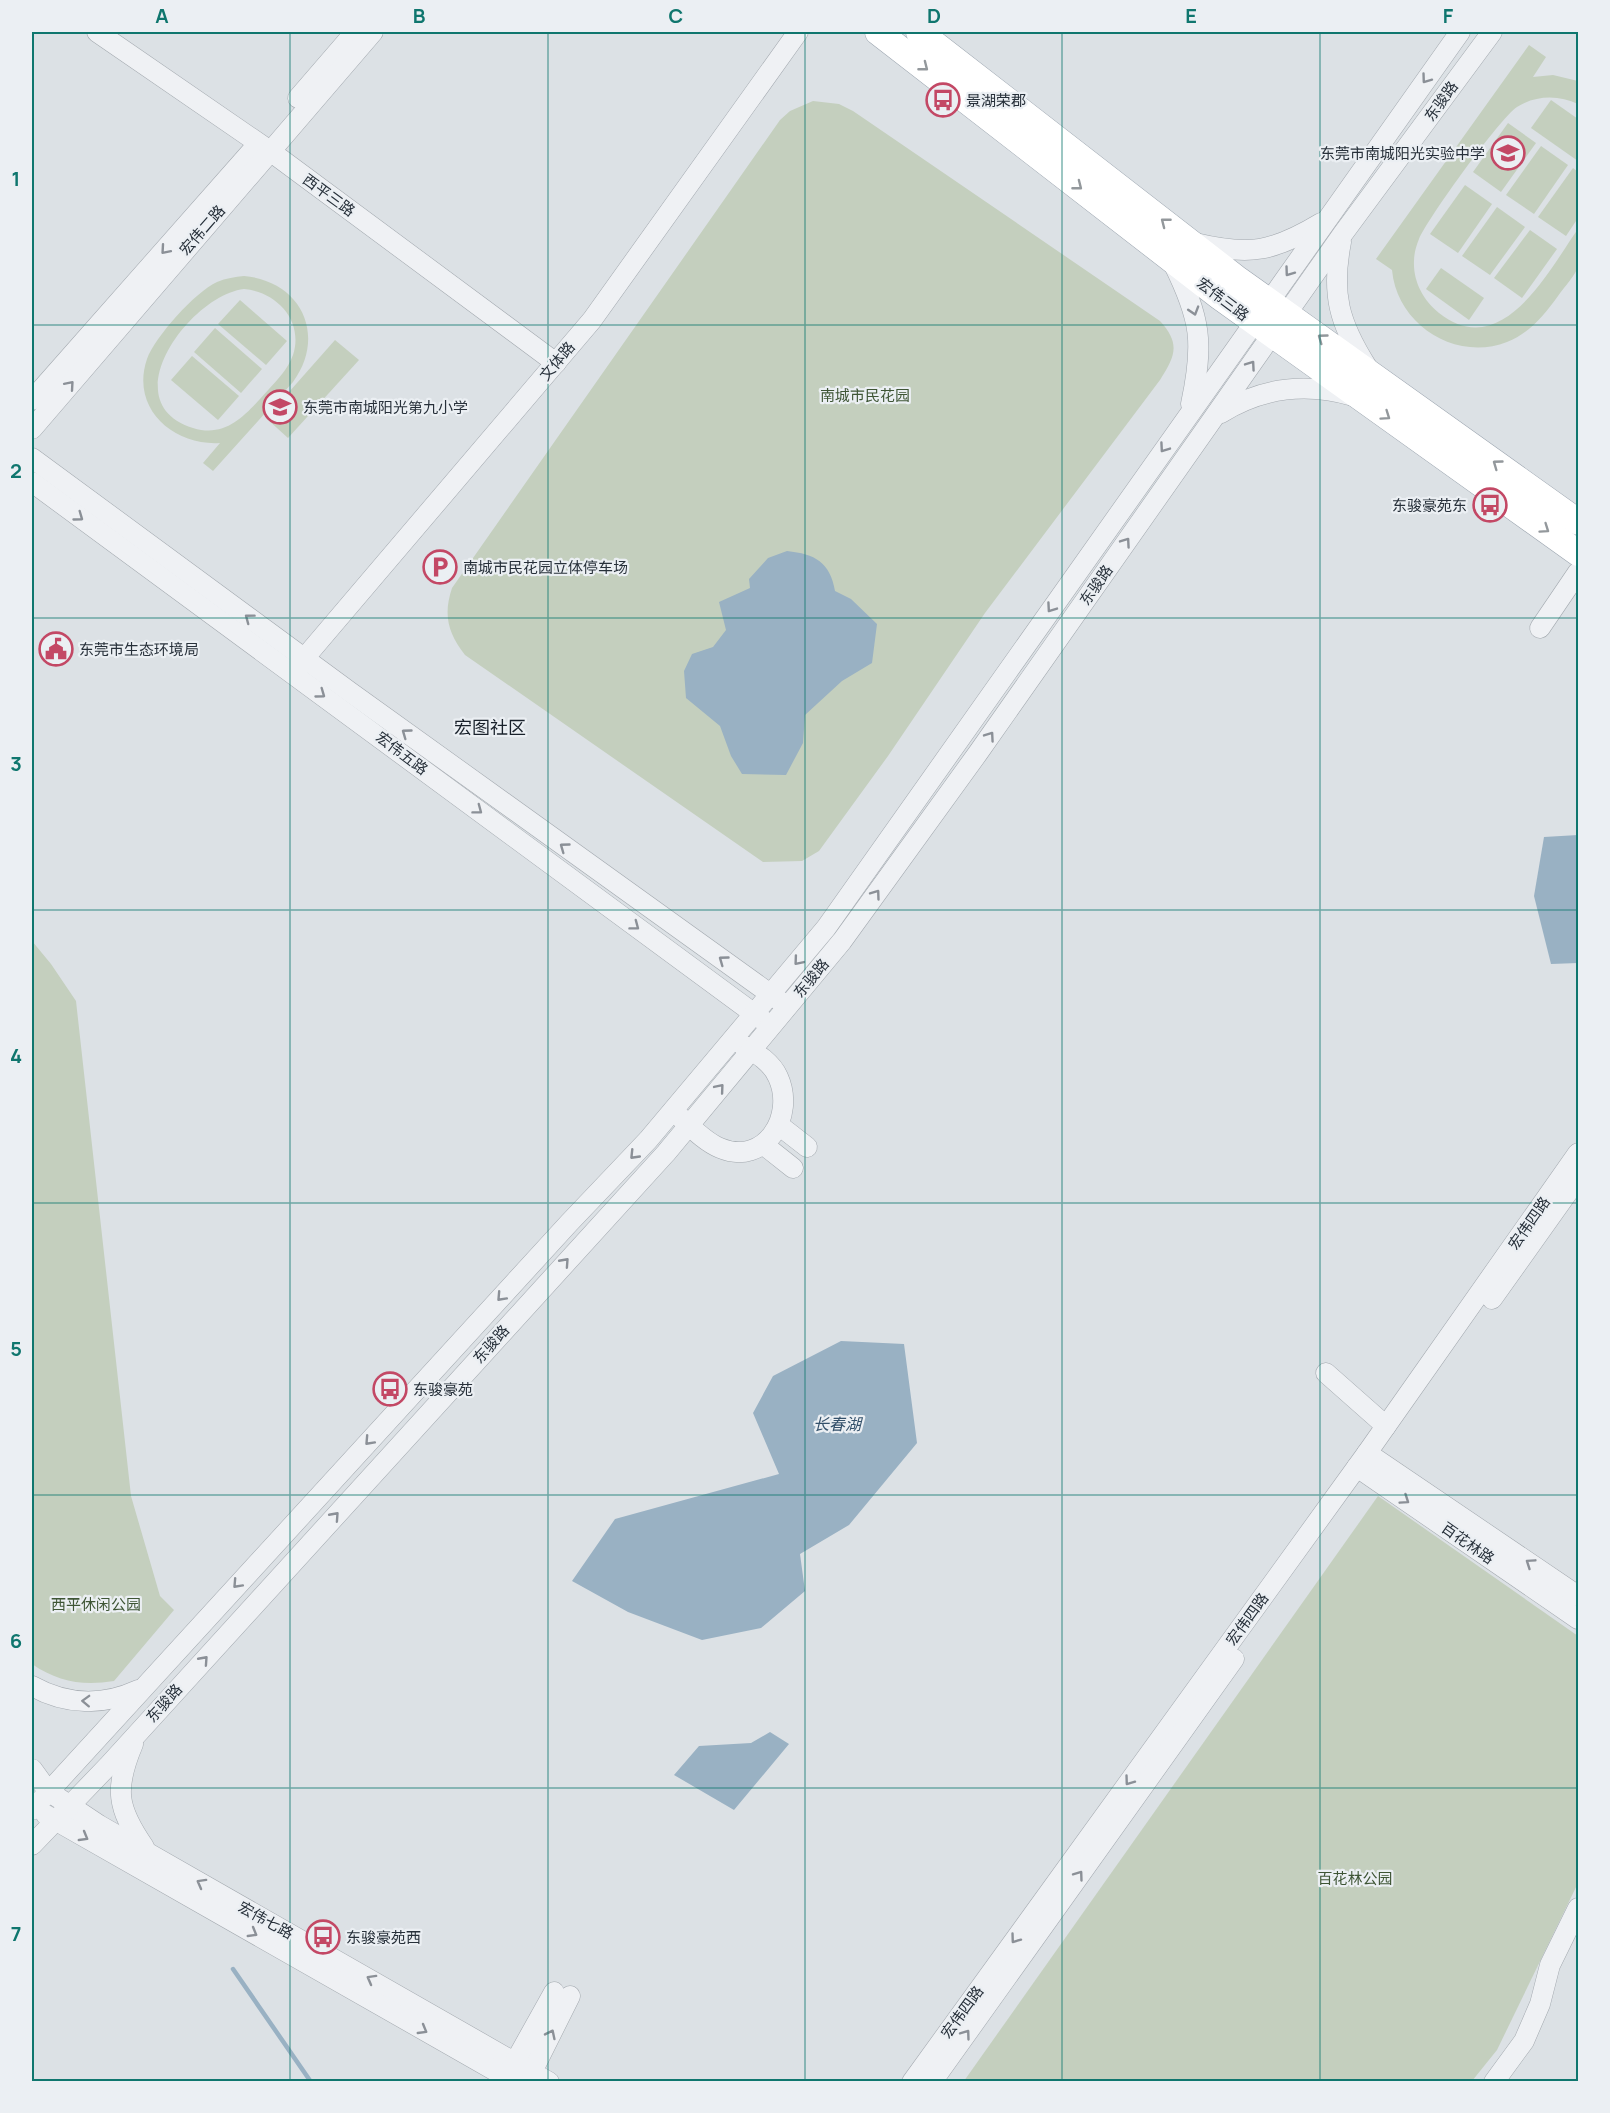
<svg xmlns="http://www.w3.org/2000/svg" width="1610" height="2113" viewBox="0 0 1610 2113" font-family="Manrope,'Noto Sans SC',sans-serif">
  <rect width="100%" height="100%" fill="#dce1e5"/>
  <g fill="#c4cfbe" fill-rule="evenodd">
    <path d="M1529 45 1546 57 1533 77 1553 75 1578 81V104C1559 95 1536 95 1517 107 1500 118 1428 218 1419 239 1416 246 1414 254 1414 261 1413 281 1423 300 1439 313 1502 363 1549 270 1578 229 1579 240 1581 255 1578 266 1576 275 1564 287 1558 296 1544 315 1530 333 1507 342 1456 362 1397 325 1392 270L1376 259Z"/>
    <path d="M1551 100 1578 119V161L1531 128Z"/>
    <path d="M813 101 839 104 853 111 1160 321C1181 344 1175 356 1160 380L985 613 888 756 819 851 802 861 763 862 465 655C448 633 443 615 452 588L780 120 790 111Z"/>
    <path d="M1508 123 1536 143 1501 192 1473 172Z"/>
    <path d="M1541 146 1568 165 1534 214 1506 195Z"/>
    <path d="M1573 168 1578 172V218L1566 236 1538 217Z"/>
    <path d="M1465 185 1492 204 1458 253 1430 234Z"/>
    <path d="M1497 207 1525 227 1490 275 1462 256Z"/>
    <path d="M1530 230 1557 249 1522 298 1494 278Z"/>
    <path d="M1441 268 1484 298 1469 320 1426 289Z"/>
    <path d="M244 276C301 281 327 335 293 382L213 471 203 463 220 443C174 446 130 409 147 359 155 337 195 292 217 282 226 278 235 277 244 276ZM244 289C277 292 304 321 293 355 288 369 278 379 269 389 248 412 228 439 193 428 111 402 191 295 244 289Z"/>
    <path d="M240 300 287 341 266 365 218 324Z"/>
    <path d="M215 328 262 369 241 393 194 352Z"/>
    <path d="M335 340 359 360 288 438 266 418Z"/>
    <path d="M192 356 239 396 218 420 171 380Z"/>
    <path d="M32 941 51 964 76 1001 131 1496 160 1596 174 1610 114 1681C83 1686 58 1682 32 1664Z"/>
    <path d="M1378 1496 1578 1636V1883L1497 2050 1472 2081H964Z"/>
  </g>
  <g fill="#99b1c3">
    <path d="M787 551C815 554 830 562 835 591L851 599 877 624 872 663 842 681 805 715 803 743 786 775 742 774 731 756 720 726 686 698 684 671 692 654 713 647 726 630 719 602 750 588 749 579 768 558Z"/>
    <path d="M1578 835V963L1551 964 1534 896 1544 837Z"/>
    <path d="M841 1341 904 1344 917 1443 849 1525 800 1554 805 1591 761 1628 702 1640 628 1612 572 1581 615 1519 779 1474 753 1413 773 1376Z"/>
    <path d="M770 1732 789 1744 734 1810 674 1775 699 1746 751 1743Z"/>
  </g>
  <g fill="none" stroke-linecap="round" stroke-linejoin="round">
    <path stroke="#99b1c3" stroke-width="4.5" d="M233 1969 311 2082"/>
    <defs>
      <g id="minor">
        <path d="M97 32 270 151 556 363"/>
        <path d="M298 98 355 32"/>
        <path d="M1341 242C1331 294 1339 323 1367 367"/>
        <path d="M1195 243C1249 256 1273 252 1321 223"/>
        <path d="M1173 263C1201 319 1204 343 1191 404"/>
        <path d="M32 400 257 145"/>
        <path d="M1221 413C1263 387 1306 382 1353 396"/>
        <path d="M32 429 373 32"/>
        <path d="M32 458 350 692 780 1001"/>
        <path d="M32 482 764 1021"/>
        <path d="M1540 628 1578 572"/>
        <path d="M296 668 592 320 798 32"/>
        <path d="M680 1117C691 1127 705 1142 720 1148 765 1167 796 1116 778 1077 771 1061 754 1052 741 1044"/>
        <path d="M780 1126 807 1147"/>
        <path d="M764 1145 793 1168"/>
        <path d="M1492 1299 1578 1178"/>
        <path d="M1326 1373 1386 1426"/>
        <path d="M1367 1453 1578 1596"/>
        <path d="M1357 1467 1578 1619"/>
        <path d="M32 1686C66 1705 103 1706 138 1690"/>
        <path d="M133 1744C114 1789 117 1808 144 1847"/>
        <path d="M32 1769 48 1791 99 1825 549 2082"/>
        <path d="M32 1810 569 1223 648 1140 826 928 1460 32"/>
        <path d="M46 1815 515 2082"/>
        <path d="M32 1845 108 1766 666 1153 842 941 978 753 1342 235 1492 32"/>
        <path d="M515 2062 554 1992"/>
        <path d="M532 2072 570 1996"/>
        <path d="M912 2082 1367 1453 1578 1153"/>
        <path d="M932 2082 1234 1659"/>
        <path d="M1494 2082 1524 2041 1540 2004 1550 1965 1578 1908"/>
      </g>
      <g id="major">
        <path d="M878 32 1220 297 1578 553"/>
        <path d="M919 32 1236 278 1578 522"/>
      </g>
    </defs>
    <use href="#minor" stroke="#a2a8ae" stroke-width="21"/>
    <use href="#major" stroke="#9da6b0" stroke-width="27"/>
    <use href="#minor" stroke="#eff1f4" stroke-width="20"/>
    <use href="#major" stroke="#fff" stroke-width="26"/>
  </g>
  <defs><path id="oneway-chevron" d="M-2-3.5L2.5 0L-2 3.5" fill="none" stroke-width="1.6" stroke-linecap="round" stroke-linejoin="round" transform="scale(1.5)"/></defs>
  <g stroke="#93989c">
    <use href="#oneway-chevron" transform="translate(924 67) rotate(38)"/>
    <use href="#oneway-chevron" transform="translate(1078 186) rotate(38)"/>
    <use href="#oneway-chevron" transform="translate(1165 222) rotate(-142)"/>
    <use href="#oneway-chevron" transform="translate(1322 338) rotate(-144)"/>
    <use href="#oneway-chevron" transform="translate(1386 416) rotate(35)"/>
    <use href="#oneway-chevron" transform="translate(1497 464) rotate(-144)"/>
    <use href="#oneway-chevron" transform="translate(1545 529) rotate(35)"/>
  </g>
  <g stroke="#8b9097">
    <use href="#oneway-chevron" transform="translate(1426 79) rotate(126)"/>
    <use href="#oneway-chevron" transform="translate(165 250) rotate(131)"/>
    <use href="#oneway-chevron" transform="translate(1289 272) rotate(126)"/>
    <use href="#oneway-chevron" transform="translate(1194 311) rotate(73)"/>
    <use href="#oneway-chevron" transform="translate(1251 365) rotate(-55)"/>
    <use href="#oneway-chevron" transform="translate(70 385) rotate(-49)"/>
    <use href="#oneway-chevron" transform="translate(1164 448) rotate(125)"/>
    <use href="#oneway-chevron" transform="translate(79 517) rotate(36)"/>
    <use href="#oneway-chevron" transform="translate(1126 542) rotate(-55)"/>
    <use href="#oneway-chevron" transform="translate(1051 608) rotate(125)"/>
    <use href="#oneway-chevron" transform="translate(249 618) rotate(-143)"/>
    <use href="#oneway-chevron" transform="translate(321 694) rotate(36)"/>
    <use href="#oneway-chevron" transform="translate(406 733) rotate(-144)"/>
    <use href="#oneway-chevron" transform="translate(990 736) rotate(-55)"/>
    <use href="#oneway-chevron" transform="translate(478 810) rotate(37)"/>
    <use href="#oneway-chevron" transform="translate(564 847) rotate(-144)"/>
    <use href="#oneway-chevron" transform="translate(876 894) rotate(-54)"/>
    <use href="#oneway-chevron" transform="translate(635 926) rotate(37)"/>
    <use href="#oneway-chevron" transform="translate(723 960) rotate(-144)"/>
    <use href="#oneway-chevron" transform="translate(798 961) rotate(130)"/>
    <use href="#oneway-chevron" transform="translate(720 1088) rotate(-50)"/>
    <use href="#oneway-chevron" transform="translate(634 1155) rotate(134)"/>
    <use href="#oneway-chevron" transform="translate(565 1262) rotate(-48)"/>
    <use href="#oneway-chevron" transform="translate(501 1297) rotate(133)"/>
    <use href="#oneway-chevron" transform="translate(369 1441) rotate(133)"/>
    <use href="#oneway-chevron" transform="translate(1405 1500) rotate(34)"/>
    <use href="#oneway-chevron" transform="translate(335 1516) rotate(-48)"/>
    <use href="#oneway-chevron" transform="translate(1530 1563) rotate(-146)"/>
    <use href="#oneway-chevron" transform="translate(237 1584) rotate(133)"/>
    <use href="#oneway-chevron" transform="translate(204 1660) rotate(-48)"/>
    <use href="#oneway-chevron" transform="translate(86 1701) rotate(-178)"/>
    <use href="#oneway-chevron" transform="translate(1129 1781) rotate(126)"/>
    <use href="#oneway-chevron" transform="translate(84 1837) rotate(30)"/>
    <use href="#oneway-chevron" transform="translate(1079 1875) rotate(-54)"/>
    <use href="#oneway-chevron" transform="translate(201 1883) rotate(-151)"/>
    <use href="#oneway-chevron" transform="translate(253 1933) rotate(30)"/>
    <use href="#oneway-chevron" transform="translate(1015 1939) rotate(126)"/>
    <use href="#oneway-chevron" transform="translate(371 1979) rotate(-151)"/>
    <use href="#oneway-chevron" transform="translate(423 2030) rotate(30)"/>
    <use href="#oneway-chevron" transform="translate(551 2034) rotate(-64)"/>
    <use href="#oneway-chevron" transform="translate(966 2034) rotate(-54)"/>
  </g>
  <path fill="none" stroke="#0f766e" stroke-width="1.5" stroke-opacity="0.55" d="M290 32V2082M548 32V2082M805 32V2082M1062 32V2082M1320 32V2082M32 325H1578M32 618H1578M32 910H1578M32 1203H1578M32 1495H1578M32 1788H1578"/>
  <defs>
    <symbol id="bus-ring" viewBox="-11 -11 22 22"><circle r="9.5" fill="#ebeff3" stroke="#c34865" stroke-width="1.5"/><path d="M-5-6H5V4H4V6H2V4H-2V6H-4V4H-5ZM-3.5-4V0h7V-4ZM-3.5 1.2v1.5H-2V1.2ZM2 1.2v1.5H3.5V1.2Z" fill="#c34865"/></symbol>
    <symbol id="school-ring" viewBox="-11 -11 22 22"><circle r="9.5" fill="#ebeff3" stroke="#c34865" stroke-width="1.5"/><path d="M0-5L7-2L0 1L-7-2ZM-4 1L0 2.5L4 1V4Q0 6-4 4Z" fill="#c34865"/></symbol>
    <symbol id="parking-ring" viewBox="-11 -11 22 22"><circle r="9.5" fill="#ebeff3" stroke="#c34865" stroke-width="1.5"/><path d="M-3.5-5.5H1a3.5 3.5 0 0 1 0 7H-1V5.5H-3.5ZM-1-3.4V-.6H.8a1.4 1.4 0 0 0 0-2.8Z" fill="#c34865"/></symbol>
    <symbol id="civic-ring" viewBox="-11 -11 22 22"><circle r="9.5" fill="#ebeff3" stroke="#c34865" stroke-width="1.5"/><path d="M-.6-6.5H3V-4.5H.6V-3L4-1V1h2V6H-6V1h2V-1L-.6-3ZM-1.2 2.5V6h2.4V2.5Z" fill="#c34865"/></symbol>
  </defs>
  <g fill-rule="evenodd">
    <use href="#bus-ring" x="924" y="81" width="38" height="38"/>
    <use href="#school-ring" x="1489" y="134" width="38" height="38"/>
    <use href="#school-ring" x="261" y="388" width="38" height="38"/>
    <use href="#bus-ring" x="1471" y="486" width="38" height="38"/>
    <use href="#parking-ring" x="421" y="548" width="38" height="38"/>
    <use href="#civic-ring" x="37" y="630" width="38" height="38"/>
    <use href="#bus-ring" x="371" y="1370" width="38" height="38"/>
    <use href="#bus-ring" x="304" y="1918" width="38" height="38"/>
  </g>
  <g text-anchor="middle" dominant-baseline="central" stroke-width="4.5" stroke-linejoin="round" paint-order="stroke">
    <g font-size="15" fill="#27303a" stroke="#ebeff3" text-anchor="start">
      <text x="966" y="100">景湖荣郡</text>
      <text x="1485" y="153" text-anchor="end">东莞市南城阳光实验中学</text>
      <text x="303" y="407">东莞市南城阳光第九小学</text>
      <text x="1467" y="505" text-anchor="end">东骏豪苑东</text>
      <text x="463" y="567">南城市民花园立体停车场</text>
      <text x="79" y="649">东莞市生态环境局</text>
      <text x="413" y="1389">东骏豪苑</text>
      <text x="346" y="1937">东骏豪苑西</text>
    </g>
    <g font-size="15" fill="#27303a" stroke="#ebeff3">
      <text transform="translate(1441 101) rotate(-54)">东骏路</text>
      <text transform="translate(329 195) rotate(36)">西平三路</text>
      <text transform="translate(202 230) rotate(-49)">宏伟二路</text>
      <text transform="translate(1223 299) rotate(37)">宏伟三路</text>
      <text transform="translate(557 361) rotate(-50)">文体路</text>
      <text transform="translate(1096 585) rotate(-55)">东骏路</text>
      <text transform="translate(402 753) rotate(37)">宏伟五路</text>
      <text transform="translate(811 978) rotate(-50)">东骏路</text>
      <text transform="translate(1529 1223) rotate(-55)">宏伟四路</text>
      <text transform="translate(491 1344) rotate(-48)">东骏路</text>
      <text transform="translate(1468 1543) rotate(35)">百花林路</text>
      <text transform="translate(1247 1619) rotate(-54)">宏伟四路</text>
      <text transform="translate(164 1703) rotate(-48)">东骏路</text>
      <text transform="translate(266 1920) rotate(29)">宏伟七路</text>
      <text transform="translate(962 2012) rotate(-54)">宏伟四路</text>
    </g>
    <g font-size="15" fill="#3e5535" stroke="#ebeff3">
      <text x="865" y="395">南城市民花园</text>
      <text x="96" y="1604">西平休闲公园</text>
      <text x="1355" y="1878">百花林公园</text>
    </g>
    <g font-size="16" font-style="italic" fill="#34516b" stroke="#ebeff3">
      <text x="837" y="1424">长春湖</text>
    </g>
    <g font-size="18" fill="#19212b" stroke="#ebeff3">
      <text x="490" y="727">宏图社区</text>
    </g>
  </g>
  <rect width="1610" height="2113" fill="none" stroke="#ebeff3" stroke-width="66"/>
  <rect x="33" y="33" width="1544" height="2047" fill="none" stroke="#0f766e" stroke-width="2"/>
  <g font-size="20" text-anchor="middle" font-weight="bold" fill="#0f766e">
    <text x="162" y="23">A</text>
    <text x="419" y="23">B</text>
    <text x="676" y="23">C</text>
    <text x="934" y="23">D</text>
    <text x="1191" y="23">E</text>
    <text x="1448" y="23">F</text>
    <text x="16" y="186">1</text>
    <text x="16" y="478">2</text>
    <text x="16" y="771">3</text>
    <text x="16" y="1063">4</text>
    <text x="16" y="1356">5</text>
    <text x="16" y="1648">6</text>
    <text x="16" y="1941">7</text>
  </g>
</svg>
